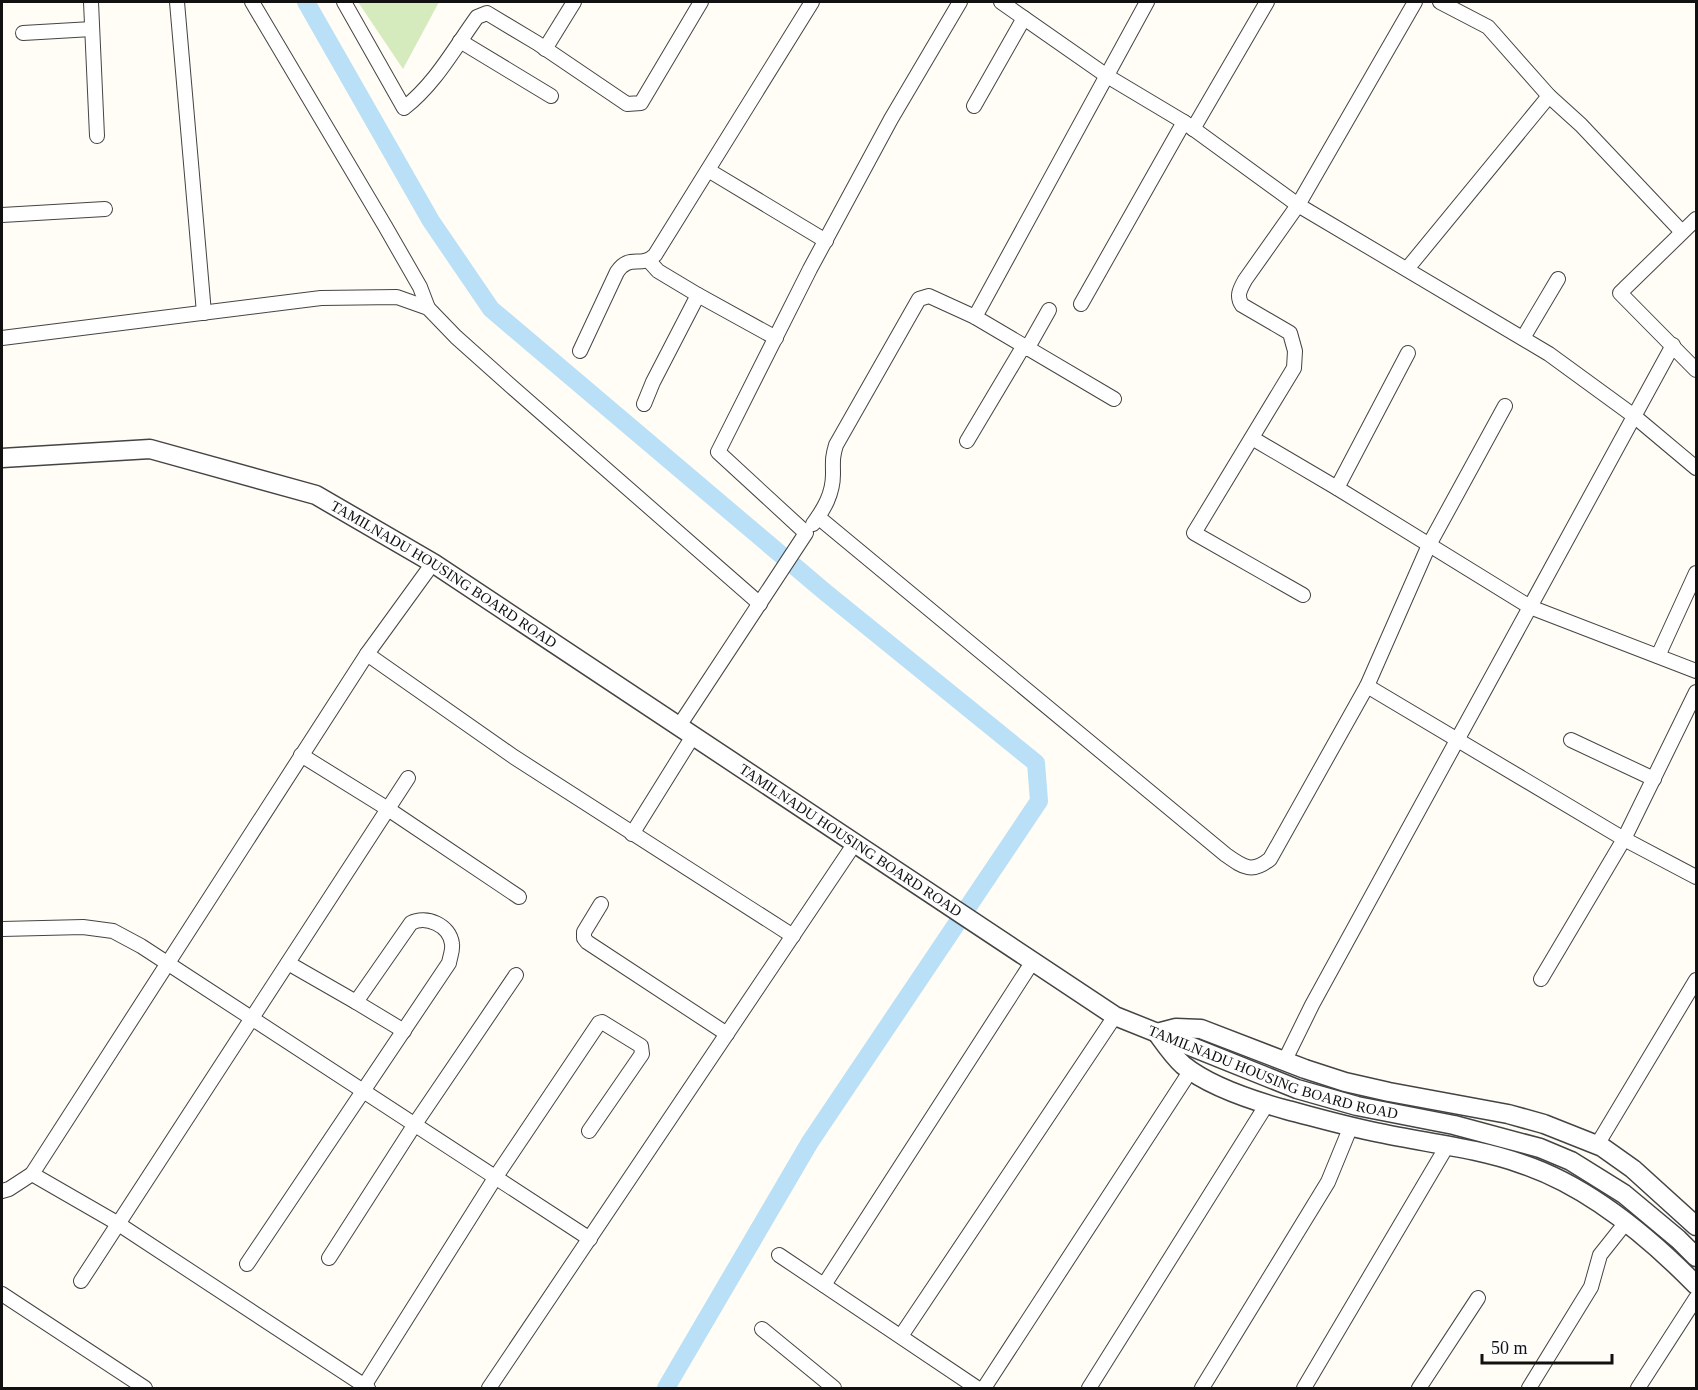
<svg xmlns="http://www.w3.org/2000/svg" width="1698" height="1390" viewBox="0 0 1698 1390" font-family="'Times New Roman',serif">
  <rect width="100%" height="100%" fill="#fffdf5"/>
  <path fill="#d5ebbd" d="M358 2H439L403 69Z"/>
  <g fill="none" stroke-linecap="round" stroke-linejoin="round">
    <path stroke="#b9e0f7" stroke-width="18" d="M306 2 431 221 491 309 825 592 1036 763 1039 801 810 1142 666 1388"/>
    <defs>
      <g id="minor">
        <path d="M91 2 97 136"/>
        <path d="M177 2 204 313"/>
        <path d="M252 2 385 226 420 287 428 308"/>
        <path d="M344 2 404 108C435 84 454 49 477 17L487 13 537 43 627 104 641 103 701 2"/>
        <path d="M1001 2 1107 76 1184 122 1298 205 1549 354 1634 416 1696 468"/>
        <path d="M1440 2 1488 27 1549 96 1581 125 1682 232"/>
        <path d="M23 33 92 29"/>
        <path d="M460 41 551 96"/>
        <path d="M545 49 574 2"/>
        <path d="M974 106 1024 18"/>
        <path d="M1193 129 1267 2"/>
        <path d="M708 170 826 241"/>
        <path d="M2 215 105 209"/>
        <path d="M1696 219 1620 293 1696 370"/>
        <path d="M1407 269 1549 96"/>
        <path d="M698 295 776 338"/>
        <path d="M1081 304 1184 122"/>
        <path d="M975 317 1147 2"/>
        <path d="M2 338 321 298 397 297 428 308 456 337 512 387 760 604"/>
        <path d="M1523 338 1558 279"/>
        <path d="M1027 349 1049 310"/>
        <path d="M580 351 617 272C630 253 640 269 655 255L812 2"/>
        <path d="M644 404 653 382 698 295 658 271 649 261"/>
        <path d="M1252 438 1337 488 1530 607 1673 345"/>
        <path d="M967 441 1023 347"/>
        <path d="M1337 488 1408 353"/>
        <path d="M818 517 1226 855C1243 867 1252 874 1270 859L1367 686 1429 545 1505 406"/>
        <path d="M813 524C824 509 833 494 833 474 833 462 832 458 836 445L919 299 929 296 975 317 1114 399"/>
        <path d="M1303 595 1194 533 1294 368 1295 351 1290 333 1242 305C1236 296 1240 289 1245 280L1298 205 1415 2"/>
        <path d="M367 654 514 757 793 936"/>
        <path d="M1658 656 1696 573"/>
        <path d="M1367 686 1624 839 1696 877"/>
        <path d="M679 726 806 533 718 452 810 269 891 119 960 2"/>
        <path d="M1571 740 1654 779"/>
        <path d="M301 755 388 809 519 897"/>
        <path d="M632 834 693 736"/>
        <path d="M601 904 584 932V938L587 942 727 1034"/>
        <path d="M2 929 83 927 113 931 141 946 590 1239"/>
        <path d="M1541 979 1624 839 1696 692"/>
        <path d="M356 1002 404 1031"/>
        <path d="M1284 1062 1312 1005 1530 607 1696 671"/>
        <path d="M1597 1145 1696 980"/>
        <path d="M32 1174 117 1223 368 1388"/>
        <path d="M2 1191 9 1189 32 1174 367 654 433 563"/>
        <path d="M779 1255 977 1388"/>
        <path d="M329 1258 415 1124 516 975"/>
        <path d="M247 1264 449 963C450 957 453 950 452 944 450 925 426 915 411 923L356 1002 288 963"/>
        <path d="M81 1281 408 778"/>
        <path d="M824 1285 1033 961"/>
        <path d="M2 1294 145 1388"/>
        <path d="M762 1329 834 1388"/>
        <path d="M901 1336 1115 1016"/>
        <path d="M364 1386 495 1178 599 1023 602 1022 641 1046 642 1054 589 1131"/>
        <path d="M489 1388 855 843"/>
        <path d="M984 1388 1191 1070"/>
        <path d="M1089 1388 1267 1104"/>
        <path d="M1202 1388 1328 1182 1351 1126"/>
        <path d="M1304 1388 1447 1146"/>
        <path d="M1419 1388 1478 1298"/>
        <path d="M1529 1388 1591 1287 1600 1255 1627 1221"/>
        <path d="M1638 1388 1696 1298"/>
      </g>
      <g id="tertiary">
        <path id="s1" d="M2 458 150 449 316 495 433 563 1115 1016 1297 1089 1357 1106 1454 1125 1540 1148 1571 1161 1624 1194 1678 1239 1696 1257"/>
        <path d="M1696 1226 1633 1169 1602 1147 1544 1124 1508 1114 1389 1092 1345 1082 1305 1069 1201 1029 1176 1028 1157 1033C1165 1044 1173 1056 1183 1065 1210 1087 1254 1101 1287 1110 1318 1118 1349 1127 1380 1133 1427 1143 1477 1148 1522 1164 1588 1186 1648 1236 1696 1285"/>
      </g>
    </defs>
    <use href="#minor" stroke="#444" stroke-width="16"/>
    <use href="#tertiary" stroke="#444" stroke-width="21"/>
    <use href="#minor" stroke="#fff" stroke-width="14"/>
    <use href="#tertiary" stroke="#fff" stroke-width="18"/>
  </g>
  <g text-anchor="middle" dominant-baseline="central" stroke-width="6" stroke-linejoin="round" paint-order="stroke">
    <g font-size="15" fill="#111" stroke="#fff">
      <text stroke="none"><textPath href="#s1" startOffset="471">TAMILNADU HOUSING BOARD ROAD</textPath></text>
      <text stroke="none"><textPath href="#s1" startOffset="957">TAMILNADU HOUSING BOARD ROAD</textPath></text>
      <text stroke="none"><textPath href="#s1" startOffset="1443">TAMILNADU HOUSING BOARD ROAD</textPath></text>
    </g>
  </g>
  <rect width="1698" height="1390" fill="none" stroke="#111111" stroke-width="6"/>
  <path d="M1482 1354v9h130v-9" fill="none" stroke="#111111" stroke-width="3"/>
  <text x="1491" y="1354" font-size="18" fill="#111111" stroke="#ffffff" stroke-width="4.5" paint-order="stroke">50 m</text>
</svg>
